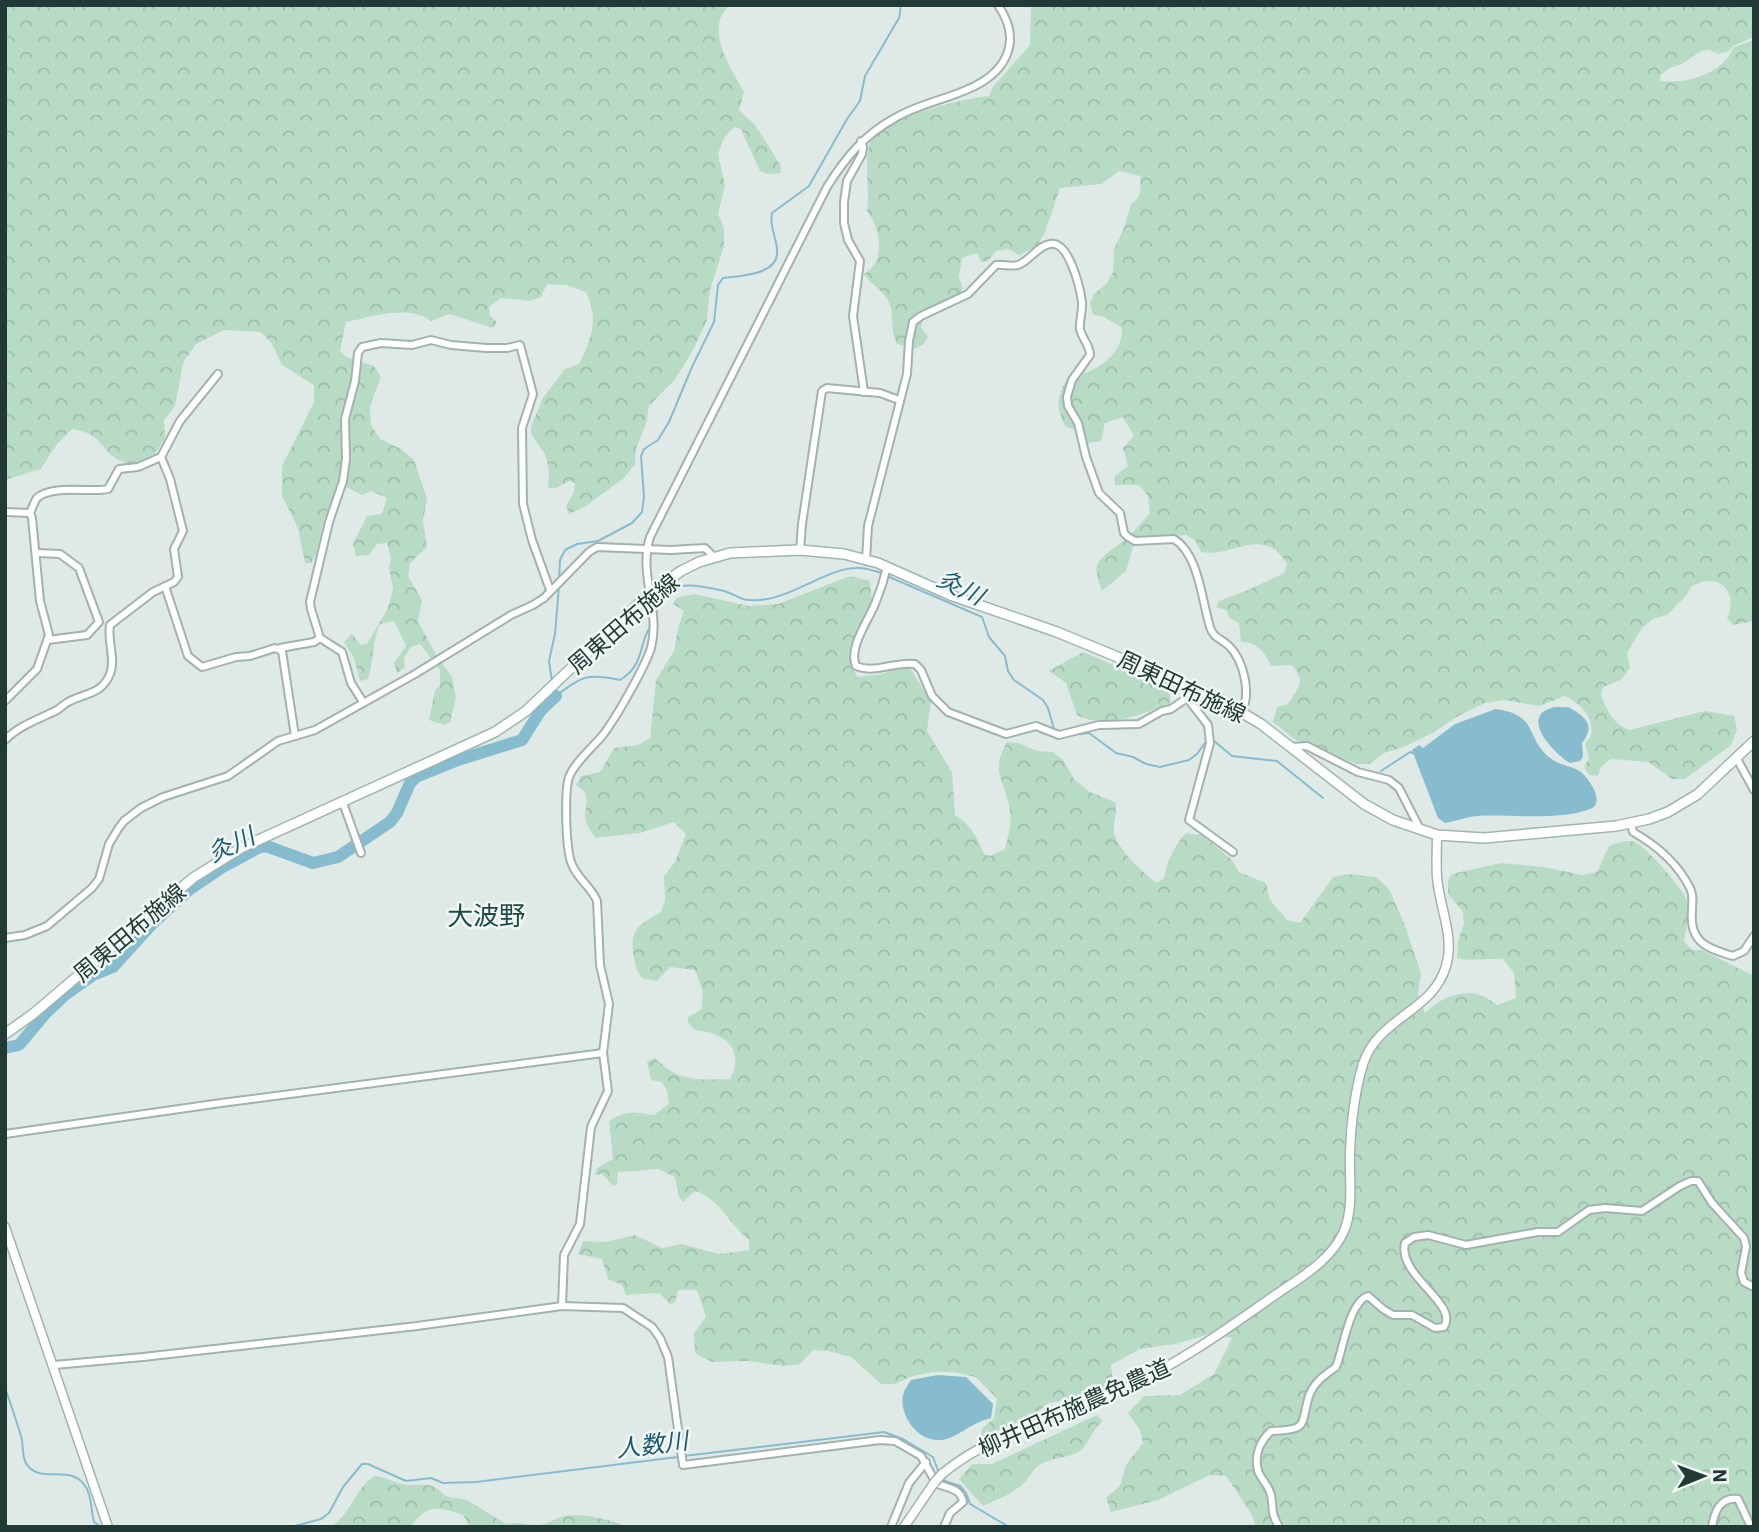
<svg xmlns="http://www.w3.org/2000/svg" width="1759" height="1532" viewBox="0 0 1759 1532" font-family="'IBM Plex Sans','Noto Sans JP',sans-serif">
  <defs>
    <pattern id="forest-crowns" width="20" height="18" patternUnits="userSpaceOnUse" patternTransform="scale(1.75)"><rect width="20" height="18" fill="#b8dbc6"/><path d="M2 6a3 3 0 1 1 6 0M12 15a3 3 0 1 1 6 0" fill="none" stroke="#9ebdab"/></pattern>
  </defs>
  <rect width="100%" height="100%" fill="#dfeae7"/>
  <g fill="url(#forest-crowns)">
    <path d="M5 5H729C725 11 719 18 719 25 716 47 734 73 744 92L739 110 756 126 781 166 780 173 768 174 760 171 741 129 734 127 724 138 718 154 725 185 718 214 724 228V246L710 290 707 320 692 352 676 378 649 406 646 424 636 449 635 464 624 478 586 506 569 514 566 506 574 492 575 483 570 481 556 488H548L549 470 545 454 531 434V426L543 398 565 369 579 364C592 338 599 319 586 292L566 285 547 284 541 297 530 301 501 298 489 307 490 316 497 322 493 328 450 314 431 321C410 304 371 317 346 322L340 351 346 357 374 366 381 377 370 406 371 425 380 439 401 449 414 460 427 499 423 521 427 547 410 563 408 576 422 600 418 621 435 653 452 677 456 698 450 722 444 725 429 720 435 691 440 685V670L420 644 411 647 404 657 405 668 397 673 394 663 406 646 394 621 380 624C372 642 374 660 368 679L360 681 354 658 344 642 352 634 361 645 367 644 388 608 393 588 389 568 391 558 387 543 377 544 369 555 356 556 353 544 367 516 382 514 387 498 371 491 362 495 346 487 337 488 324 519 316 555 311 563H305L298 528 282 496V466L314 402V385L282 365 272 344 261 332 224 330 196 344 183 363 175 406 164 420 165 439 155 454 132 466C125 462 114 459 108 452 95 437 94 433 72 429L57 444 41 469 5 480Z"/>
    <path d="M1031 5H1754V37L1733 46 1729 51 1718 54 1709 50 1701 51 1682 64 1669 68 1660 76V81C1688 84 1722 74 1734 47L1754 40V621L1733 625 1727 618C1735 603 1730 580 1708 581 1703 581 1697 584 1692 586L1685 597 1667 615 1653 619 1642 628 1627 653 1630 668 1621 680 1603 687 1601 695C1607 710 1613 724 1629 730L1705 711 1734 716 1737 729 1731 745 1685 779H1672L1648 762 1611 759 1601 767 1598 776 1589 775 1584 767 1589 758 1585 744 1591 736C1594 716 1582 705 1565 696L1539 706 1504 700 1485 703 1458 716 1433 733 1401 748 1384 753 1369 764H1356L1296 740 1273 722 1277 707 1288 704C1298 688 1307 680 1291 665L1271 666C1264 651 1258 643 1241 642L1239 623 1229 618 1226 610 1216 607 1219 601 1248 590 1284 573 1287 564C1264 524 1234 558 1201 552L1195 540 1186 535 1146 537 1133 547 1126 571 1102 591C1090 560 1099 560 1122 542 1133 533 1141 523 1150 513L1148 496 1139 485H1115V476L1128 466 1123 448 1134 436 1123 417 1105 423 1101 441 1088 443 1084 433 1065 426C1056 407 1056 397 1068 378 1093 373 1123 357 1122 328L1102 316 1093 315 1090 303 1094 294 1107 283 1113 272 1114 249 1124 228 1131 204C1142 198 1141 188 1140 176L1119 171 1101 184 1060 188 1045 232 1037 246 1019 255 1009 249 996 251 988 261 981 262 977 253 962 258 959 277 963 289 959 294 924 311 921 328 928 336 924 344 914 349 897 344C890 331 894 318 890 305 886 292 871 285 864 274 887 262 880 227 867 211 870 189 864 168 869 146 876 119 964 98 989 96L992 88 1030 45Z"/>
    <path d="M850 576 870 581 872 603 851 645 850 666 858 677 882 674 901 667 911 670 931 701 927 731 952 772 955 815C971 825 977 837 984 854L990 856 1005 849C1008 836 1012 824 1010 811 1006 782 989 772 1007 742L1018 743 1037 751 1053 752 1063 760 1074 779 1090 792 1115 802C1118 813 1113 821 1114 831 1116 848 1143 873 1157 883L1164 878C1168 860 1173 847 1186 833L1202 835 1232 860 1239 872 1266 883 1270 900 1287 920 1300 923 1333 877 1348 874 1376 877 1389 889 1404 923 1421 973 1418 994 1425 1013C1438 999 1463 987 1483 996 1488 998 1493 1002 1497 1005L1516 998 1514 973 1503 959C1488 958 1471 962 1457 958L1458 941 1464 924 1463 912 1448 894V880L1452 874 1501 863 1544 867 1582 875 1597 872 1609 846C1618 843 1625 839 1635 842 1645 846 1686 891 1688 903 1689 915 1686 929 1684 941L1692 950H1702L1754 976V1527H1256L1251 1513 1226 1476 1210 1475 1158 1500 1111 1512 1106 1498 1120 1486 1126 1465 1143 1443 1140 1430 1128 1413 1144 1396 1180 1395 1214 1374 1232 1338 1210 1334 1175 1344 1140 1349 1111 1365 1113 1382 1090 1396 1048 1403 1032 1417 981 1437 982 1429 994 1418 997 1399 976 1377 954 1372H931L910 1377 895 1384H881L851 1357 828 1351 813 1350 800 1364 783 1366 748 1361 712 1362 695 1353 694 1333 706 1317 697 1290H678L675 1303 670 1304 659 1293 626 1295 622 1285 608 1279 602 1259 578 1254 583 1241 605 1242 635 1235 662 1248 682 1244 719 1254 749 1250V1240C730 1225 718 1197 695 1191L683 1202 679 1197 675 1177 658 1169 618 1172 617 1185 613 1186 602 1174 595 1175 597 1168 613 1159 609 1121C624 1110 637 1112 654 1115L669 1104 667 1091 662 1082 651 1080 647 1062 655 1058C678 1082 699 1080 730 1079 743 1056 732 1039 708 1032 706 1031 697 1031 696 1030 693 1029 690 1025 688 1022V1017L701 1010 703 992 695 970 670 967 657 981 642 978C635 969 635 962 633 951 630 927 643 923 661 912L665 900 664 876 675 862 686 834 674 822 640 833 596 838C593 834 588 828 586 822 582 808 595 796 576 785L581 776 600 772 614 748 638 745 650 738 656 680 674 651 678 628 684 611 673 604 676 598 694 594 749 606 778 604Z"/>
    <path d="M1083 652 1170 689V703C1143 714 1105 730 1077 715L1066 683 1049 671Z"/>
    <path d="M1097 1415 1103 1421C1092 1429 1090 1443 1080 1451 1069 1459 1053 1456 1039 1465 1033 1469 1030 1477 1025 1482 1013 1494 998 1499 983 1506L959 1479 972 1464H992Z"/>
    <path d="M375 1476C386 1477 393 1482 402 1484 421 1488 430 1478 445 1496L467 1500 506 1524C520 1521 527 1526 540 1525 547 1524 554 1519 561 1517 577 1512 611 1519 627 1527H470L463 1515C439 1507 426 1503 411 1527H330C351 1516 354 1488 375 1476Z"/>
  </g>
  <g fill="#87bccf">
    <path d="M1568 707C1584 716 1597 724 1582 743L1583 757 1580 761 1570 763C1556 755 1519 718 1551 708 1555 706 1563 708 1568 707Z"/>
    <path d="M1496 709C1541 715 1524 741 1553 760 1562 766 1574 766 1582 773 1589 779 1606 803 1590 809 1559 821 1511 814 1477 816 1466 817 1456 821 1445 823L1438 818 1412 750 1419 745 1423 748 1455 724Z"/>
    <path d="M938 1375 966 1377 993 1404 991 1418C972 1422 956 1439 941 1440 918 1442 899 1416 903 1395 904 1390 908 1385 911 1380Z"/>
  </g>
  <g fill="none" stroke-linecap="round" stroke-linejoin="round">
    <g stroke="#87bccf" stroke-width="2">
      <path d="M887 576 982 617 989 637 1005 656 1008 671 1014 680 1043 700 1048 708 1054 729"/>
      <path d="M559 581 560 560 565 550 577 544 598 541 632 523 642 512 644 497 641 456 644 449 658 440 669 422 692 367 714 322 718 285 723 278C739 276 779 275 777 251 777 237 769 228 772 213L809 186 847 119 860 101 865 76 899 18 901 5"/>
      <path d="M656 616C657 600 664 589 681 586 693 584 712 588 724 591 739 595 739 602 759 600 792 598 828 568 856 568 865 567 874 571 882 573"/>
      <path d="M552 681 549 661 555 634 559 586"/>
      <path d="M554 690 556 696C582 676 587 673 620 680 645 665 638 645 650 627"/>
      <path d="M1071 735 1089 733 1116 753 1133 757 1146 764 1160 767 1189 760 1197 754 1207 740"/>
      <path d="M1213 740 1232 756 1277 761 1323 798"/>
      <path d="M1381 771 1410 752 1415 754"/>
      <path d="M5 1388C11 1404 16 1420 21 1436 24 1445 21 1460 29 1467 44 1484 73 1462 87 1489 92 1499 91 1512 94 1522L101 1527"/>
      <path d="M684 1456 884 1432 903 1439 933 1457 939 1473"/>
      <path d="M942 1477 945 1481 960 1486 966 1493 970 1504 1009 1527"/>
      <path d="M291 1527 321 1519 329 1513 343 1487 362 1464H368L406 1481 431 1478 443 1483 476 1482 678 1457"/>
    </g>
    <path stroke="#87bccf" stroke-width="12" d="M5 1048 19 1045 46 1013 66 994 93 975 113 967 153 923 190 889 221 868 258 848 266 846 313 863 338 857 390 822 397 813 410 783 416 777 458 760 522 740 541 710 556 696"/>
    <defs>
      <g id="minor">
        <path d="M861 141 863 147 862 154 847 181 844 202V223L848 240 860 261 853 316 864 392"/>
        <path d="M5 512 30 513 32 518 40 601 49 635 37 669 5 701"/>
        <path d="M30 513C32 509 34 502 37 498 52 484 91 493 108 489L119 469 138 467 161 457 180 421 218 374"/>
        <path d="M800 550 802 524 822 391 827 388 880 393 899 400"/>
        <path d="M37 553 60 554 79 568 99 622 87 635 48 640"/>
        <path d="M866 560 868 526 907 374 909 341 913 322 921 316 968 294 996 265C1003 264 1011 267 1018 265 1030 261 1037 246 1050 244 1069 240 1080 288 1082 302 1083 311 1079 320 1080 329 1082 339 1090 345 1090 355L1072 380 1067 397 1068 406 1078 423 1086 457 1099 493 1120 513 1124 533 1128 537 1135 541 1174 539C1199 554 1202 602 1210 627 1213 638 1222 639 1229 646 1244 661 1251 693 1242 711"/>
        <path d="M887 567C884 580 880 592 875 604 868 621 848 648 856 666 875 674 895 661 915 664L921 670 932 696 948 712 1006 734 1036 726 1059 735 1099 725 1139 724 1162 711 1171 709 1187 698"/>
        <path d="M165 586 188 656 202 667 236 657 250 656 275 648 282 651 295 736"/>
        <path d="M280 648 314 642 320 638"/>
        <path d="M1187 685V698L1208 725 1210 743 1189 820 1233 852"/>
        <path d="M363 702 351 683 342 652 320 638 311 609 310 602 329 522 343 481 346 459 345 419 355 381 358 353 362 347 381 343 412 345 431 340 451 345 486 348H507L520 345 533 394 522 428 523 504 532 540 550 590"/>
        <path d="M5 740C19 725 40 719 57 710 62 707 65 703 70 701 86 693 102 694 110 674 116 659 107 641 110 625L153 592 174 582 178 577 174 549 183 531 170 479 161 457"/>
        <path d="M1292 747 1307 746 1358 772 1389 780 1399 788 1420 829"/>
        <path d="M1736 757 1754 790"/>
        <path d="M343 803 361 853"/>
        <path d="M1631 824 1633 832C1656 845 1678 864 1690 888 1694 896 1692 902 1692 910 1689 942 1706 948 1733 956L1744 951 1754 936"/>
        <path d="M5 938 25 935 47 926 92 888 99 879 109 844 118 829 124 821 141 808 163 797 228 776 278 741 315 730 415 674 511 615 533 605 544 598 589 552 597 547 671 550 705 548 714 557"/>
        <path d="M5 1134 221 1103 603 1053"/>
        <path d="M562 1306 564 1255 580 1224 591 1127 608 1091 603 1053 609 1004 600 965 597 901C591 886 576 878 571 862 566 847 564 792 569 777 575 762 592 748 602 736 615 720 645 667 651 648 661 610 638 575 650 537L827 187C845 158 864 135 895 118 917 105 943 100 966 90 1005 74 1024 43 998 5"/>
        <path d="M54 1365 143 1357 417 1326 562 1306 623 1308 652 1327 660 1338 668 1357 683 1465 880 1440 895 1441 921 1456 936 1483C948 1489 960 1487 963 1502L950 1513 944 1527"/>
        <path d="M891 1527 909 1483 926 1462"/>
        <path d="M1279 1527C1270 1511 1274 1511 1271 1495 1269 1486 1261 1479 1258 1471 1254 1455 1260 1441 1271 1431 1310 1430 1300 1425 1309 1396 1314 1382 1325 1375 1336 1367 1343 1350 1349 1302 1368 1296L1383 1309 1393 1315H1412L1435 1328 1444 1327C1459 1303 1397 1276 1405 1243L1414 1237 1428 1235 1466 1245 1538 1232H1558L1589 1210 1605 1208 1642 1211 1680 1186 1691 1181H1698L1712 1203 1744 1238 1746 1247 1741 1273 1744 1282 1754 1287"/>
        <path d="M1712 1527C1714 1513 1720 1496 1738 1499L1751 1527"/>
      </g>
      <g id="tertiary">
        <path d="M5 1227 108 1527"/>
        <path d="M942 1474C992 1432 1055 1420 1113 1394 1172 1368 1223 1332 1275 1295 1300 1278 1331 1261 1344 1231 1354 1208 1349 1178 1350 1153 1351 1124 1355 1091 1363 1064 1378 1017 1433 1012 1446 966 1455 937 1439 906 1437 877 1436 863 1437 849 1437 835"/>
        <path d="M904 1527 934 1483"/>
      </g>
      <path id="secondary" d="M5 1034 33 1014 193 878 241 848 495 732 526 711 651 592 681 571 699 562 730 553 800 550 844 554 878 563 950 595 1057 632 1219 699 1261 724 1364 804 1393 820 1437 835 1484 838 1616 826 1649 819 1668 812 1698 794 1754 741"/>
    </defs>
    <use href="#minor" stroke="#a2b2ae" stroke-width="10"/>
    <use href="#tertiary" stroke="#a2b2ae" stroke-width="11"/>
    <use href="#secondary" stroke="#9fb6b0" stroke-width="12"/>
    <use href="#minor" stroke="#fff" stroke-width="6"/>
    <use href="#tertiary" stroke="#fff" stroke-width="8"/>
    <use href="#secondary" stroke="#fff" stroke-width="9"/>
    <defs>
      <path id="tertiary-bridge" d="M934 1483 942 1474"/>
    </defs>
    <use href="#tertiary-bridge" stroke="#a2b2ae" stroke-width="11" stroke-linecap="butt"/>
    <use href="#tertiary-bridge" stroke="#fff" stroke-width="8"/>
  </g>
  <g text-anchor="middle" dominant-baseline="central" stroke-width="5" stroke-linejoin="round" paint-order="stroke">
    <g font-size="23" fill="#213a36" stroke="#f0f7f4">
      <text transform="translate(623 623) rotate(-41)">周東田布施線</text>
      <text transform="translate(1182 686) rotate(25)">周東田布施線</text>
      <text transform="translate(129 932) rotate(-40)">周東田布施線</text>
      <text transform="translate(1074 1407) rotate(-24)">柳井田布施農免農道</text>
    </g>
    <g font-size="24" font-style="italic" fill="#1c5b74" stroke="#f0f7f4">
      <text transform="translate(961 587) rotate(26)">灸川</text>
      <text transform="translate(231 844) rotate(-25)">灸川</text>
      <text transform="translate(652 1444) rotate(-7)">人数川</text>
    </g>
    <g font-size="26" fill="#1d4b46" stroke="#f0f7f4">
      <text x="486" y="915">大波野</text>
    </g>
  </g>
  <rect width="1759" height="1532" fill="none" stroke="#213a36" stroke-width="14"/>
  <g transform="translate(1703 1476) rotate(89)" stroke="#f0f7f4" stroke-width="5" paint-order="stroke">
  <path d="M0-5L12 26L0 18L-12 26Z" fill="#213a36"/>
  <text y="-10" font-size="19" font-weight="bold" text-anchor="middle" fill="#213a36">N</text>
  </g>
</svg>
